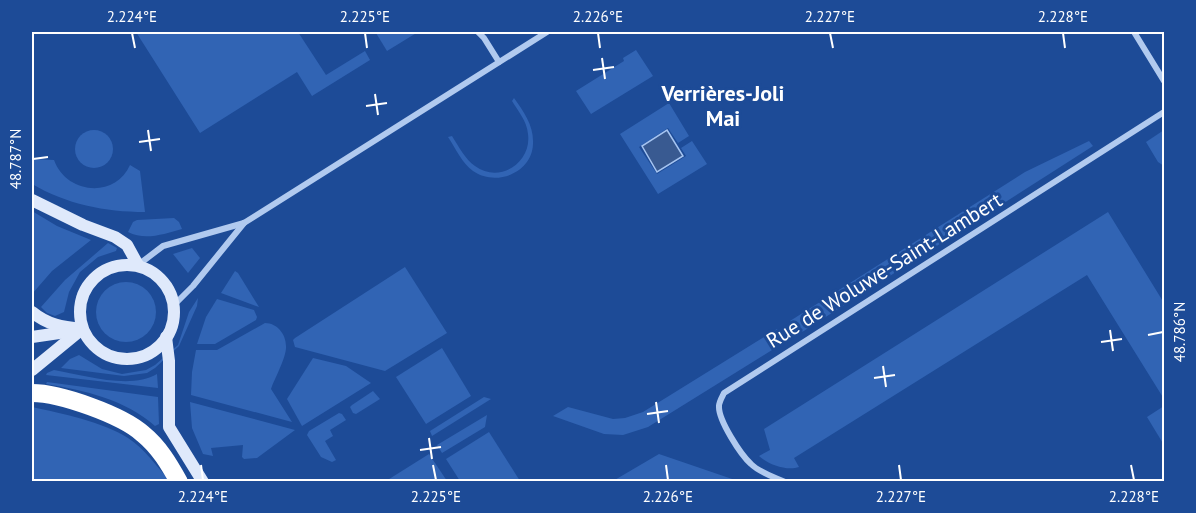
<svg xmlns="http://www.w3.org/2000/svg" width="1196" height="513" viewBox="0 0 1196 513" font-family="'PT Sans',sans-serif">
  <rect width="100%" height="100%" fill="#1d4b97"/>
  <g fill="#3164b4">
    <path d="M136 32H298L326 75 365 51 370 60 312 96 297 72 200 133Z"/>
    <path d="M378 32H418L387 51 376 33Z"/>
    <path d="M636 50 653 76 591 114 576 91 624 61 623 58Z"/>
    <path d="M514 98C524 112 534 126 533 144 532 173 496 187 473 171 462 163 456 149 448 137L452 136C459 147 465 159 475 166 499 184 532 163 528 134 527 121 518 111 512 101Z"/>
    <path d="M669 103 689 136 678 143 668 128 639 147 657 174 686 156 681 148 692 141 707 164 658 194 620 134Z"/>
    <path d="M1164 130V166L1158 162 1146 142Z"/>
    <circle cx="94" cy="149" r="19"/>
    <path d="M1089 141 1093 146 799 334 790 321 1025 172Z"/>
    <path d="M32 159 54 160C66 194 115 199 130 165L140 171 145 212C105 212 66 204 32 184Z"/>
    <path d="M32 211 57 226 91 240 52 271 32 294Z"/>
    <path d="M1108 212 1164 303V399L1087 275 794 458 799 467C787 471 769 465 759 456L770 450 764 429Z"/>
    <path d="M174 218 179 222 182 229C164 234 145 241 128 232L133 222 137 220Z"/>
    <path d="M108 243 117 248 116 251 98 257 80 272 69 292 64 312 55 316 47 313 41 307 65 280Z"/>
    <path d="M192 248 200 258 188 273 173 254Z"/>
    <path d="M405 267 447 333 385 371 295 347 293 340 295 338Z"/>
    <path d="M235 271 238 273 259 307 221 293Z"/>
    <circle cx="126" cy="312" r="30"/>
    <path d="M198 298 197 306 179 346 155 368 147 373 124 376 61 368 70 359 79 355 102 369 122 374 146 370 155 365 178 345 189 312Z"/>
    <path d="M217 299 254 310 257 317 256 320 215 344H197L206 317Z"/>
    <path d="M265 323C277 323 286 334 286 346 287 356 275 378 271 389L292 422 191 395 192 372 196 350H217Z"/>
    <path d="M777 329 785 342 648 427 623 435 604 434 553 416 568 407 613 419 625 418 643 412Z"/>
    <path d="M442 348 471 396 426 424 396 377Z"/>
    <path d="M313 358 346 366 371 383 302 426 287 399Z"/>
    <path d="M54 370C83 375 131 390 157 374L158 388 46 375 47 373Z"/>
    <path d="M47 382 158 397 159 424 155 426C126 400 84 390 46 384Z"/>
    <path d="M373 391 380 399 356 414 353 413 350 407 352 405Z"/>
    <path d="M484 397 491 399 432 436 430 431Z"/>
    <path d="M190 402 295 430 257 458 244 459 242 457 243 445 211 448 213 456 203 454 192 428Z"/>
    <path d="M1164 406V445L1147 417Z"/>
    <path d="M32 407C61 413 103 422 128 438 144 448 157 467 170 481H32Z"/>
    <path d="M339 413 342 414 346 420 330 430 333 436 325 441 336 460 332 462 321 457 307 435 309 431Z"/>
    <path d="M487 415 485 427 442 453 437 445Z"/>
    <path d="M489 432 520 481H460L446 459Z"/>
    <path d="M429 454 447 481H386Z"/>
    <path d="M659 454 738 481H613Z"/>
  </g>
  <path fill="#395a91" stroke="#a5c4f1" stroke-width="1.5" d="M667 130 683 156 657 172 642 146Z"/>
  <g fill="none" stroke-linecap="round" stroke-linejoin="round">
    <g stroke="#b1caef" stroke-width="6">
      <path d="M478 32 484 38 499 62"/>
      <path d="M1134 32 1164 81"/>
      <path d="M138 265 163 246 244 223 547 32"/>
      <path d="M173 306 193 286 244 223"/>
      <path d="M785 482C774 477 760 473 751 464 741 455 718 420 719 406 719 402 722 397 724 393L1164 112"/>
    </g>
    <g stroke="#dfe9fb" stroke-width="12">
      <path d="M32 200 83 225 115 237 127 245 138 265"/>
      <circle cx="127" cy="312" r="47"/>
      <path d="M32 312C48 325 62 327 82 329"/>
      <path d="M32 337 66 332"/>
      <path d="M166 337 169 361V427L203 482"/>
      <path d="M32 370 82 329"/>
    </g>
    <path stroke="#fff" stroke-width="18" d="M32 393C60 393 122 415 143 434 159 447 169 464 179 482"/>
  </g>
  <path fill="none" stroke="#fff" stroke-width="2" d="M132 33 135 48M365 33 367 48M598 33 600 48M830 33 833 48M1063 33 1065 48M602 58 605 79M593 70 614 67M375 94 378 115M366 106 387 103M148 130 151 151M139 142 160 139M33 159 48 157M1110 330 1113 351M1148 335 1163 332M1101 342 1122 339M883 366 886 387M874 378 895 375M656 402 659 423M647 414 668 411M429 438 432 459M420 450 441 447M201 465 203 480M433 465 436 480M666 465 668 480M899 465 901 480M1131 465 1134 480"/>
  <g text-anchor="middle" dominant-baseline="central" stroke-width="6" stroke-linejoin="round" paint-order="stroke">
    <g font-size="21" fill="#fff" stroke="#1d4b97">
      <text transform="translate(884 270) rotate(-32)">Rue de Woluwe-Saint-Lambert</text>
    </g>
    <g font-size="22" font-weight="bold" fill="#fff" stroke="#1d4b97">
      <text x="723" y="93">Verrières-Joli<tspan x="723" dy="25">Mai</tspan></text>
    </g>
  </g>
  <rect width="1196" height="513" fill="none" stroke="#1d4b97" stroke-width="66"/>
  <rect x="33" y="33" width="1130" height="447" fill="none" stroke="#fff" stroke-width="2"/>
  <g font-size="15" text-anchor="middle" fill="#fff">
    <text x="132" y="22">2.224°E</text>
    <text x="365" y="22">2.225°E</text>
    <text x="598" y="22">2.226°E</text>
    <text x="830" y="22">2.227°E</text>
    <text x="1063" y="22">2.228°E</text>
    <text transform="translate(16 159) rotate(-90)" y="5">48.787°N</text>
    <text transform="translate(1180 332) rotate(-90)" y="5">48.786°N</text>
    <text x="203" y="502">2.224°E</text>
    <text x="436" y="502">2.225°E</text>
    <text x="668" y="502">2.226°E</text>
    <text x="901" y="502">2.227°E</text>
    <text x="1134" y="502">2.228°E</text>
  </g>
</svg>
